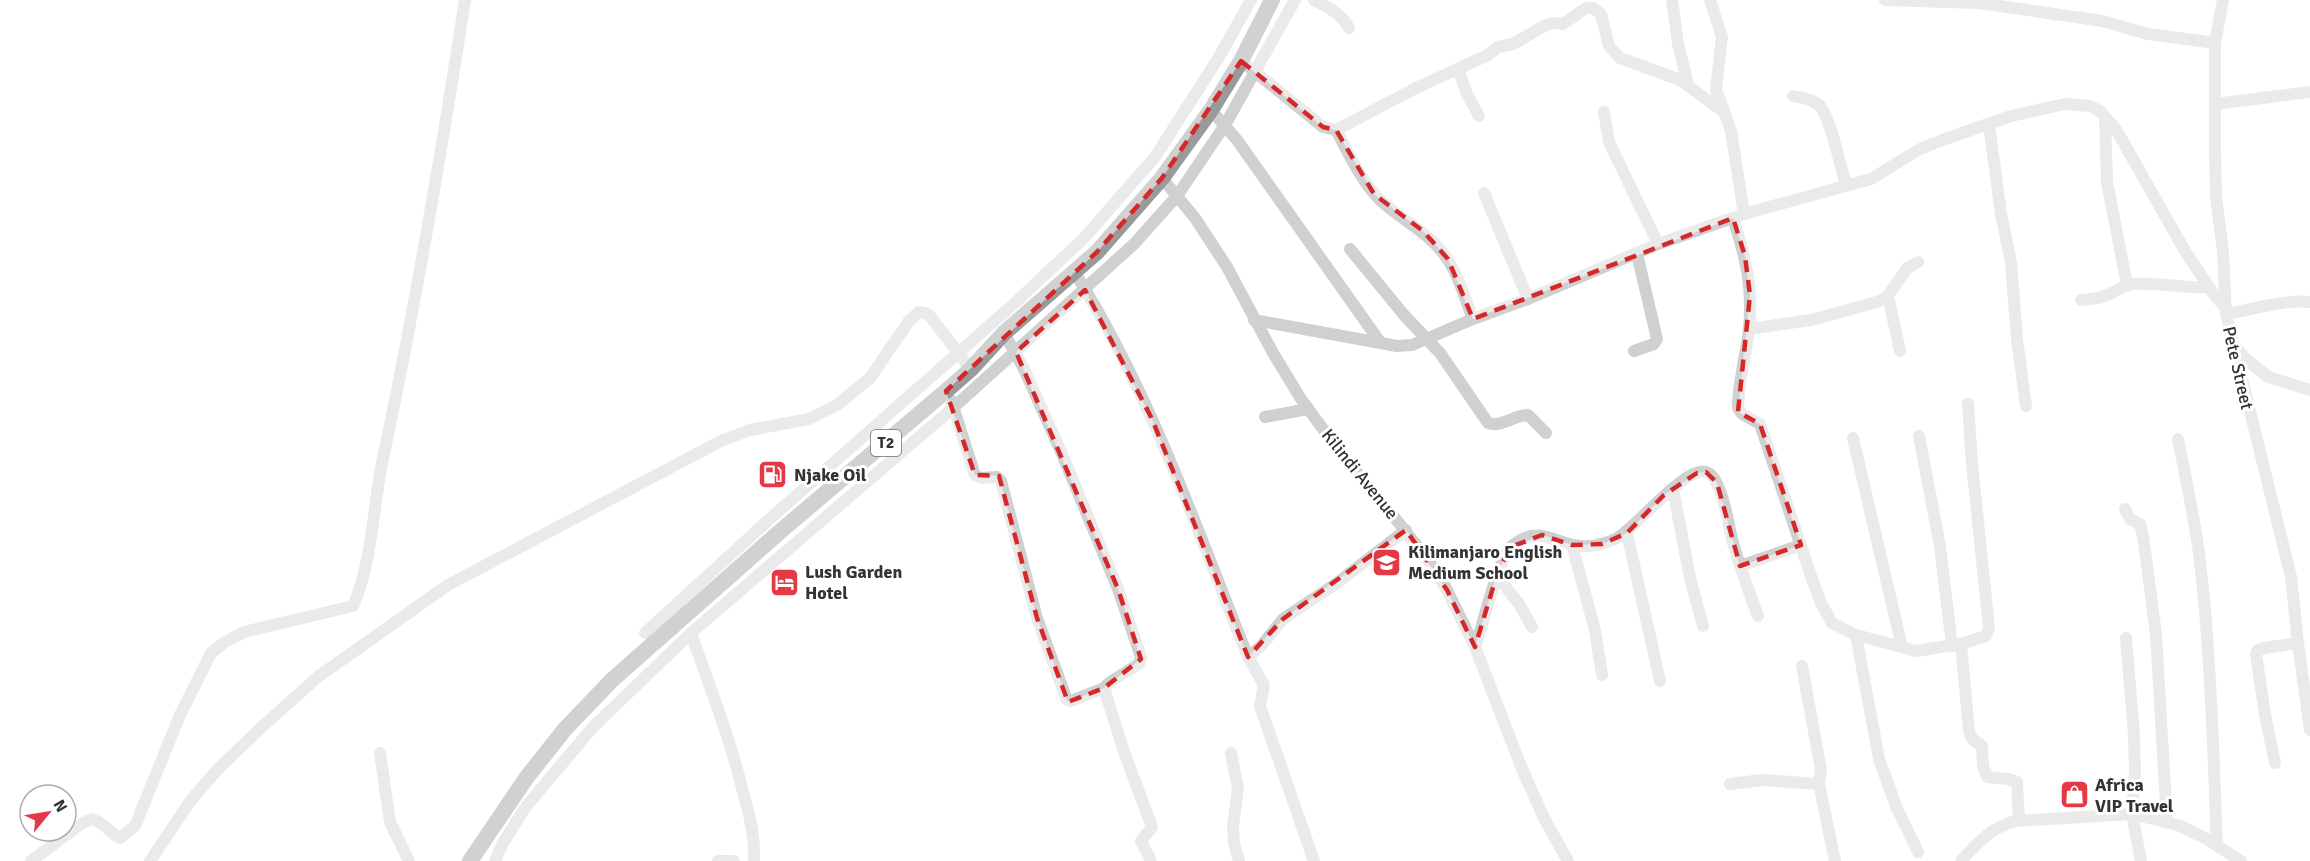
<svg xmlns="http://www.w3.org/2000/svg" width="2310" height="861" viewBox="0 0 2310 861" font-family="Signika,sans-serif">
  <rect width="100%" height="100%" fill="#fff"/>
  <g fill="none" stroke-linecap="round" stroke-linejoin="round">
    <g stroke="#d0d0d0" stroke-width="12">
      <path d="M1314 0C1330 9 1340 12 1349 28"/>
      <path d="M1672 0 1678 44 1688 84"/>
      <path d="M1710 0 1722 37 1716 90 1724 111"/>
      <path d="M1885 0 1979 3 2102 21 2148 34 2215 43"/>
      <path d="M2223 0 2215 43V154L2216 196 2223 252 2226 314 2291 577 2298 643 2310 730"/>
      <path d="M1249 67 1323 127 1336 130 1416 88 1488 55 1498 47 1513 44 1544 26 1552 23 1563 24 1586 8H1593L1601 14 1609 46 1620 58 1680 80 1724 112 1731 131 1744 214"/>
      <path d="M1458 69 1467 94 1479 116"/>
      <path d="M1793 96C1802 98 1813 99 1820 106 1831 119 1840 166 1846 184"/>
      <path d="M2215 104 2310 92"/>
      <path d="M1211 110 1237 140 1380 342"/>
      <path d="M1604 112 1609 142 1658 244"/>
      <path d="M2105 118 2107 182 2127 285"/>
      <path d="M1989 124 2001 214 2011 262 2017 339 2026 406"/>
      <path d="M1336 130C1349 154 1361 181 1380 200 1402 221 1431 233 1448 260 1460 278 1465 300 1473 319"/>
      <path d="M1162 178 1195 218 1227 267 1273 353 1301 399 1345 459 1375 493 1429 561 1447 590 1475 647 1522 769 1545 820 1568 861"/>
      <path d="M1484 193 1528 299"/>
      <path d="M1733 218C1746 259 1753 286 1749 329 1746 356 1738 382 1738 408L1742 414 1760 424 1811 576 1821 603 1832 623 1856 635 1916 651 1961 644 1986 636 1989 628 1972 464 1968 404"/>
      <path d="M1350 249 1404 315 1440 353 1488 423C1501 428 1514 415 1528 415L1546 433"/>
      <path d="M1075 273C1150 392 1196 527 1248 657L1264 685 1260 706 1314 861"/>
      <path d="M1888 296 1900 351"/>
      <path d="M2081 300C2089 299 2097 299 2104 296 2115 293 2122 285 2134 284 2159 282 2184 289 2209 287"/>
      <path d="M2226 314C2251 310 2286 299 2310 302"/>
      <path d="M1254 320 1397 346 1412 345 1473 319 1528 299 1658 244 1744 214 1871 179 1920 149 1945 139 2011 116 2065 104 2090 106 2100 111 2117 131 2185 251 2215 296 2225 307"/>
      <path d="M1749 329 1811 320 1877 302 1888 296 1907 268 1918 262"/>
      <path d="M1004 333 1024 369 1062 454 1118 589 1141 657 1139 664 1110 682 1104 688 1124 752 1152 827 1141 841 1151 861"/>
      <path d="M2233 344 2246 359 2268 377 2310 390"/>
      <path d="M1634 351 1654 344 1657 339 1637 254"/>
      <path d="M951 400 975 475 981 478 997 477 1001 481 1037 618 1067 700 1071 701 1104 688"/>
      <path d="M1265 417 1308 409"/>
      <path d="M1919 436 1940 546 1952 646"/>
      <path d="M1853 438 1902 647"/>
      <path d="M2178 439C2186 479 2195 520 2200 561 2211 655 2213 751 2217 845"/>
      <path d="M1673 489 1690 578 1703 626"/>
      <path d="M2125 509 2130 519 2140 524 2143 536 2156 634 2167 822"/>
      <path d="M1627 533 1660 681"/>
      <path d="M1572 545 1595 630 1602 675"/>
      <path d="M1740 566 1801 545"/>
      <path d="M1497 576 1519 604 1532 627"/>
      <path d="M645 633 773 516 1016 302 1084 238 1155 157 1219 57 1251 0"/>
      <path d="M691 633C709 685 729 735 742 788 749 813 755 835 754 861"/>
      <path d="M1856 635 1879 759 1896 806 1918 852"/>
      <path d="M2126 638 2134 735 2135 771 2132 814 2141 861"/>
      <path d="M1961 644 1969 731 1972 739 1982 746 1983 766 1987 777 2008 779 2017 782 2019 820"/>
      <path d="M1475 647C1484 624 1497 558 1513 545 1536 527 1549 539 1573 545 1588 548 1603 545 1617 538 1637 527 1685 466 1706 472 1712 474 1716 481 1718 486 1726 503 1728 524 1733 543 1740 567 1749 592 1758 616"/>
      <path d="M1248 657 1261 646 1283 619 1337 583 1406 530"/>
      <path d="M1802 666 1821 770 1819 784 1835 861"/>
      <path d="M380 753 390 822 409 861"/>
      <path d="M1231 753 1238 788 1233 826 1234 843 1239 861"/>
      <path d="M2275 763 2265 715 2256 654 2257 651 2264 648 2298 643"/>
      <path d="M1730 784 1763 780 1819 784"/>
      <path d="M31 861 81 824 91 819C104 822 109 832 120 838L135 826 180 715 211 653 225 642 244 632 353 606C372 563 373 509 382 463 415 309 441 155 465 0"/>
      <path d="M150 861 191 800 218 769 265 724 319 676 448 585 721 441 750 430 809 419 837 405 870 378 909 321 919 312 925 313 929 315 971 369"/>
      <path d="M495 861 503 843 525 808 592 728 691 633 954 407 1134 244 1177 196 1225 125 1295 0"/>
      <path d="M718 861H734"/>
      <path d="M1961 861C1977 843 1991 828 2015 821L2132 814 2178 825 2205 838 2241 861"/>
    </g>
    <path stroke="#9a9a9a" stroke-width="16" d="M470 861 527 777 565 729 612 680 783 529 946 391 971 369 1004 333 1097 252 1162 178 1211 110 1241 61 1272 0"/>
  </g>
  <path d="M0 0H2310V861H0ZM1241 61 1323 127 1336 130 1374 194 1423 231 1448 259 1473 319 1733 218 1745 256 1750 295 1738 412 1760 424 1801 545 1740 566 1717 483 1706 472 1697 473 1664 495 1627 533 1602 544 1572 545 1542 535 1511 547 1498 571 1475 647 1447 590 1406 530 1283 619 1248 657 1152 419 1085 290 1016 352 1118 589 1141 659 1104 688 1068 702 1037 618 999 476 975 475 946 391 1097 252 1162 178Z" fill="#fff" fill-opacity=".55" fill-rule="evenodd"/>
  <path fill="none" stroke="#d62828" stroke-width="4.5" stroke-dasharray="12 8" stroke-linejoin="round" d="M1241 61 1323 127 1336 130 1374 194 1423 231 1448 259 1473 319 1733 218 1745 256 1750 295 1738 412 1760 424 1801 545 1740 566 1717 483 1706 472 1697 473 1664 495 1627 533 1602 544 1572 545 1542 535 1511 547 1498 571 1475 647 1447 590 1406 530 1283 619 1248 657 1152 419 1085 290 1016 352 1118 589 1141 659 1104 688 1068 702 1037 618 999 476 975 475 946 391 1097 252 1162 178Z"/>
  <defs>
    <symbol id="fuel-square" viewBox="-11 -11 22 22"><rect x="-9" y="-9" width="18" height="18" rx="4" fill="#e63946" stroke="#fff"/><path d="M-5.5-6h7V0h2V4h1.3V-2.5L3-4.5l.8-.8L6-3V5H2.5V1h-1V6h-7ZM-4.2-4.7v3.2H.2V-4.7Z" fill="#fff"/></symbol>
    <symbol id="school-square" viewBox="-11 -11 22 22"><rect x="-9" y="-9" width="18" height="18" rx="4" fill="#e63946" stroke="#fff"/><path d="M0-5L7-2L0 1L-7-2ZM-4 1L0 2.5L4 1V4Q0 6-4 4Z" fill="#fff"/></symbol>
    <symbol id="hotel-square" viewBox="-11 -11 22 22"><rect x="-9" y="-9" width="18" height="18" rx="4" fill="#e63946" stroke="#fff"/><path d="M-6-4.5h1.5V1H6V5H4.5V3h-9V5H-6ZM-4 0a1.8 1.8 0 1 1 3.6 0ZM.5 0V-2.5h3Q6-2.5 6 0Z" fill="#fff"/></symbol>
    <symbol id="shop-square" viewBox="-11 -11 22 22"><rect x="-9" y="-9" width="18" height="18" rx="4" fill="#e63946" stroke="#fff"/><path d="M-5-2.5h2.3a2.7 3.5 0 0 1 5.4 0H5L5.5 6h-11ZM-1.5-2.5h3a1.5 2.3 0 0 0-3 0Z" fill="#fff"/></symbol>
  </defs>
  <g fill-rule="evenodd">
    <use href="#fuel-square" x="756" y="458" width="33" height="33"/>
    <use href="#school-square" x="1370" y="546" width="33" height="33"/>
    <use href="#hotel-square" x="768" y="566" width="33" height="33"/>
    <use href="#shop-square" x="2058" y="778" width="33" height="33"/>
  </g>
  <g text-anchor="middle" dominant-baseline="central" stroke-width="6" stroke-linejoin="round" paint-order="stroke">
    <rect fill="#fff" stroke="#707070" stroke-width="1.5" x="871" y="430" width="30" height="26" rx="4.5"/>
    <g font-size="16" font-weight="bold" fill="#333">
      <text x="886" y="443">T2</text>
    </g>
    <g font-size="18" fill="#333" stroke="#fff">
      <text transform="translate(2238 368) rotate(77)">Pete Street</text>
      <text transform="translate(1360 474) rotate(51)">Kilindi Avenue</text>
    </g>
    <g font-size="18" font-weight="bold" fill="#333" stroke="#fff" text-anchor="start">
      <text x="794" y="475">Njake Oil</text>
      <text x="1408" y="552">Kilimanjaro English<tspan x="1408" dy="21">Medium School</tspan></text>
      <text x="805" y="572">Lush Garden<tspan x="805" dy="21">Hotel</tspan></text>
      <text x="2095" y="785">Africa<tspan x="2095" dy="21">VIP Travel</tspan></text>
    </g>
  </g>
  <g transform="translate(48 813) rotate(60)"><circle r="28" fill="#ffffff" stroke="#adadad" stroke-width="1.5"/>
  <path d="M0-4.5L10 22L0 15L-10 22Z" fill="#e63946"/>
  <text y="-9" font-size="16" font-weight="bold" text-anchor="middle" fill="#333333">N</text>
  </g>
</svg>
